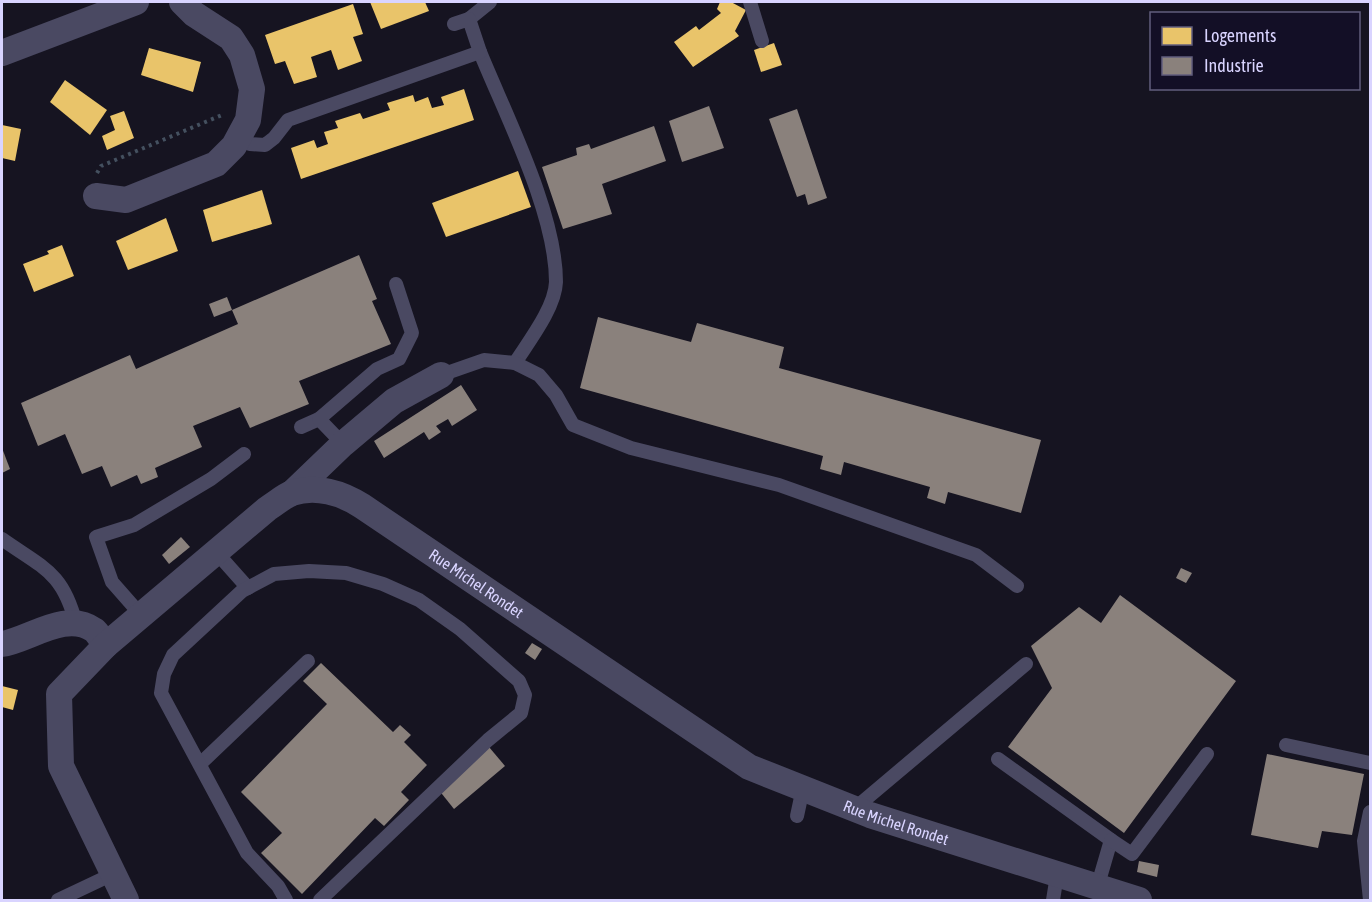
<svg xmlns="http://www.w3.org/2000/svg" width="1372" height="902" viewBox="0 0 1372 902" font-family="'Asap Condensed',sans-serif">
  <rect width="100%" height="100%" fill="#161421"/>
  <g fill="#e9c46a">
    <path d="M370 2H425L429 11 381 29Z"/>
    <path d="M720 2H731L746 10 735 31 739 36 693 67 674 42 696 26 699 30 721 13 717 9Z"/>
    <path d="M353 4 363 34 353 37 362 61 338 70 331 50 311 57 317 77 294 84 285 61 275 64 265 35Z"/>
    <path d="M774 43 782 65 761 72 754 50Z"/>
    <path d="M149 48 201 62 193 92 141 75Z"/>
    <path d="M65 80 107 110 90 135 50 102Z"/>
    <path d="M464 89 474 120 301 179 291 148 314 140 317 148 328 144 324 132 338 128 335 121 360 113 363 119 390 110 387 103 413 95 415 102 428 97 432 108 444 105 441 97Z"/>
    <path d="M124 111 134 138 107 150 102 136 115 130 110 116Z"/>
    <path d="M2 125 21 129 15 161 2 158Z"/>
    <path d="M518 171 531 207 446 237 432 203Z"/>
    <path d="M262 190 272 224 212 242 203 210Z"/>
    <path d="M166 218 178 251 128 270 116 241Z"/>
    <path d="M62 245 74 276 34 292 23 264 49 254 47 251Z"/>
    <path d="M2 686 18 690 13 710 2 707Z"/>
  </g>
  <g fill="#8a817c">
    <path d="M709 106 724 148 682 162 669 121Z"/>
    <path d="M797 109 827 198 808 205 805 194 797 197 769 119Z"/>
    <path d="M654 126 666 161 602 184 612 214 563 229 542 167 577 155 576 148 589 144 591 149Z"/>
    <path d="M359 255 377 299 372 301 391 344 299 381 309 404 250 428 240 407 193 426 202 447 155 468 158 477 141 484 137 475 111 487 102 466 82 474 65 434 38 446 21 403 130 355 136 369 238 324 232 310Z"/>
    <path d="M227 297 232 310 214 317 209 304Z"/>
    <path d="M598 317 691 342 697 323 784 347 779 368 1041 440 1021 513 948 492 945 504 927 498 930 487 844 462 841 475 820 469 823 456 580 388Z"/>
    <path d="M461 385 477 410 452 426 448 419 436 426 441 432 429 440 424 432 384 458 374 441Z"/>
    <path d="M2 448 10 469 2 473Z"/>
    <path d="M181 537 190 547 169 564 162 555Z"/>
    <path d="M1181 568 1192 573 1186 583 1176 578Z"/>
    <path d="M1120 595 1236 681 1124 833 1008 747 1052 688 1031 646 1079 607 1101 623Z"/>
    <path d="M532 643 542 649 535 660 525 653Z"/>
    <path d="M321 663 393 732 400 725 411 735 404 742 427 765 401 792 409 800 384 826 375 818 302 894 261 853 282 833 241 792 327 704 303 681Z"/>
    <path d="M489 747 505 766 454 809 438 789Z"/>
    <path d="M1267 754 1364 774 1352 835 1322 831 1318 848 1251 835Z"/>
    <path d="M1139 861 1159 865 1157 877 1137 872Z"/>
  </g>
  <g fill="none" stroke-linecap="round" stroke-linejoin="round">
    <path stroke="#44505f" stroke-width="4" stroke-dasharray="3 4.5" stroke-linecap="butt" d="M97 173 101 166 222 115"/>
    <g stroke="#4a4962" stroke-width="14">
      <path d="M750 2 762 41"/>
      <path d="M469 19 490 2"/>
      <path d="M480 52C506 116 556 213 556 282 555 308 529 341 515 363"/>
      <path d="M238 138 250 144 265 145 274 138 288 120 480 52 469 19 454 24"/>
      <path d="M441 375 484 360 515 363 539 375 556 395 573 425 631 448 779 485 976 555 1017 586"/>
      <path d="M301 427 319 419"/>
      <path d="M343 444 319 419 377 369 399 359 412 333 396 284"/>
      <path d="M2 539C43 568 63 572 76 624"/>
      <path d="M216 552 248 588"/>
      <path d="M141 615 112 582 96 537 134 525 211 479 244 454"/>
      <path d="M1286 745 1370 763"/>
      <path d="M998 759 1111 840 1097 888"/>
      <path d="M200 764 308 661"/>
      <path d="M854 809 1026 664"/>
      <path d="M797 816 803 788"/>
      <path d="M1111 840 1132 854 1207 754"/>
      <path d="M58 900 113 874"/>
      <path d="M286 900 278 886 247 853 161 693 164 674 173 655 242 591 274 574 309 571 346 573 383 584 419 600 460 629 519 681 525 695 521 713 488 740 320 900"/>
      <path d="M1053 900 1057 875"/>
      <path d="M1370 900 1364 841 1370 812"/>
    </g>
    <g stroke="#4a4962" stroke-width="26">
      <path d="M2 53 136 2"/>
      <path d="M96 196 126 200 216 164 234 146 248 120 252 89 242 55 231 38 194 14 182 2"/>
      <path d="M292 493 343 444 394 401 441 375"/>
      <path d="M2 644C29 640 66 610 94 630 98 633 102 641 106 645"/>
      <path id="s1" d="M126 900 61 766 59 694 106 645 267 509C275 504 284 496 292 493 316 485 342 493 362 506L749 767 870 815 1139 900"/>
    </g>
  </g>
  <g text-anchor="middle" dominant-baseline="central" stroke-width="6" stroke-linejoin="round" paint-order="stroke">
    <g font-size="16" fill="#d9d4ff" stroke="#130f26">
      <text stroke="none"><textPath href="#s1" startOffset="741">Rue Michel Rondet</textPath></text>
      <text stroke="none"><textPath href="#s1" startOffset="1227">Rue Michel Rondet</textPath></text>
    </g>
  </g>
  <rect width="1372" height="902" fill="none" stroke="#d9d4ff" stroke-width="6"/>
  <rect x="1150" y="12" width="210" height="78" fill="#130f26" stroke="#625e7d" stroke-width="1.5"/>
  <rect x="1162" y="27" width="30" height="18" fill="#e9c46a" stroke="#625e7d" stroke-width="1.5"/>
  <text x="1204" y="42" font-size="18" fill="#d9d4ff">Logements</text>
  <rect x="1162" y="57" width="30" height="18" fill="#8a817c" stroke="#625e7d" stroke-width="1.5"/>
  <text x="1204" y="72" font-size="18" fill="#d9d4ff">Industrie</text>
</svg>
